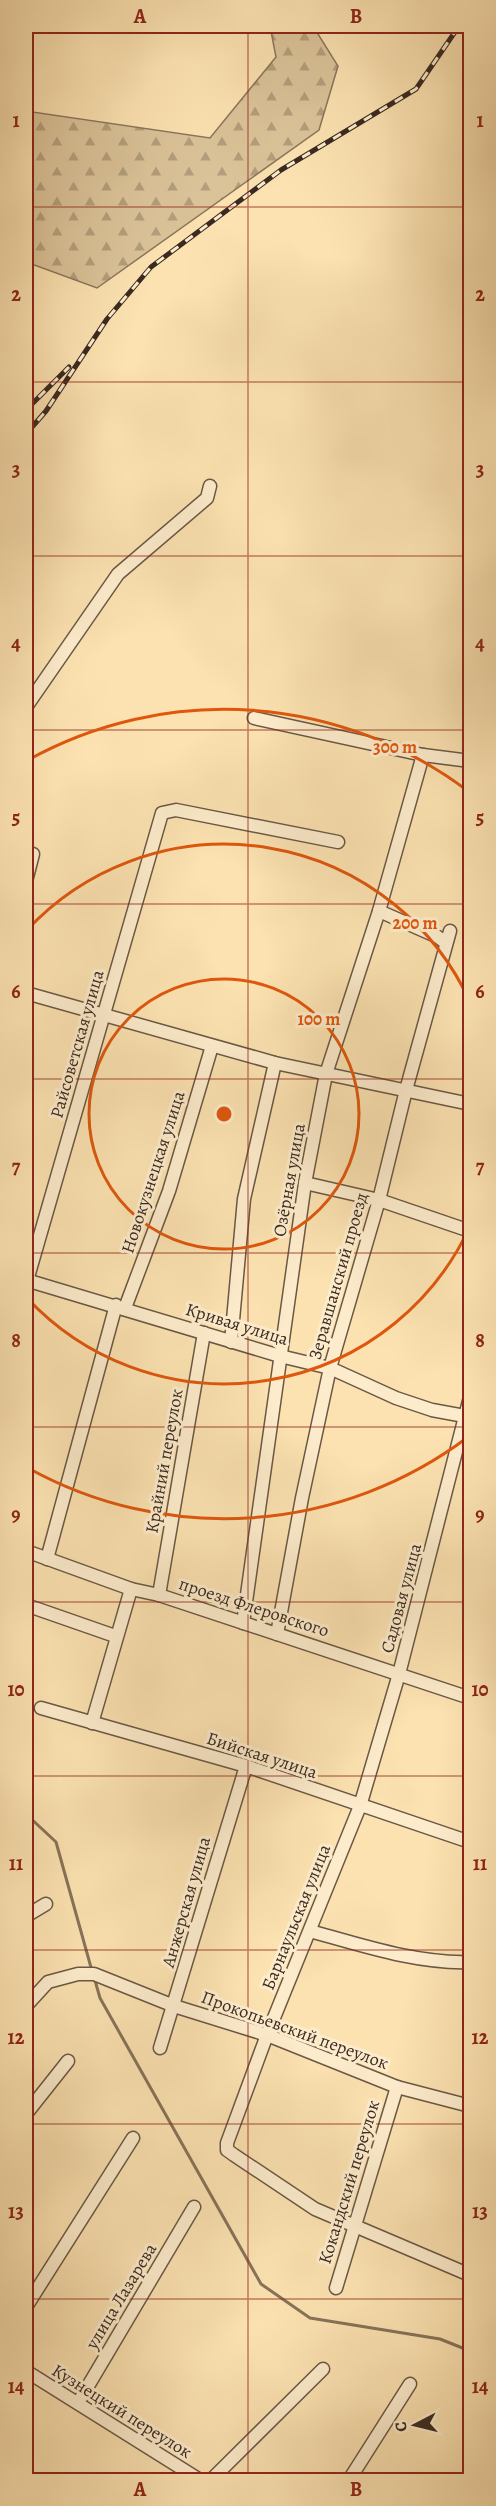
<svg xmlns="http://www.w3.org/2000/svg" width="496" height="2506" viewBox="0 0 496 2506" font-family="Alegreya,serif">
  <defs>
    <pattern id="forest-firs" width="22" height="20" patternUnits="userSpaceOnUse" patternTransform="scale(1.5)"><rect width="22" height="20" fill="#dbc399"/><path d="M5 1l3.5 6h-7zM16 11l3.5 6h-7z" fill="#b39f7c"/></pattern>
  </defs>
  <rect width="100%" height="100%" fill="#fce2b1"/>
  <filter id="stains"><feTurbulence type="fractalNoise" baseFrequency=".00333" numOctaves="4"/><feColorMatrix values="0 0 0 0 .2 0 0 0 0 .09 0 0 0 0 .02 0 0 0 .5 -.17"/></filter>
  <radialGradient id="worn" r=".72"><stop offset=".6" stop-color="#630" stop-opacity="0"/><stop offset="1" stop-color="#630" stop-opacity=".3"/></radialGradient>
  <path fill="url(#forest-firs)" stroke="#8a765d" stroke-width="1.5" d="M270 26H313L338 66 319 130 97 288 26 262V111L210 138 276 57Z"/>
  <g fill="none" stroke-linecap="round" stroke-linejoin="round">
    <g stroke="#87735a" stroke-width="3">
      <path d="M26 1814 56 1842 92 1971"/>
      <path d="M94 1977 100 1998 261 2284 310 2318 440 2339 470 2351"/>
    </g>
    <defs>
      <g id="minor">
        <path d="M26 707 118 574 207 498 210 486"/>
        <path d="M254 718 423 755 470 761"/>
        <path d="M26 881 33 854"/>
        <path d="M379 911 438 937 446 943"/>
        <path d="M26 993 275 1063 470 1104"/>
        <path d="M305 1183 379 1200 470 1231"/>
        <path d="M26 1280 280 1356 330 1368 396 1398 432 1410 470 1417"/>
        <path d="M26 1284 162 813 176 810 338 842"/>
        <path d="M125 1308 169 1191 212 1046"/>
        <path d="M231 1342 244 1199 275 1063"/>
        <path d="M470 1397 399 1674 360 1806 267 2035 227 2143V2150L234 2155 315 2209 470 2275"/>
        <path d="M26 1551 131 1589 159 1595 470 1698"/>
        <path d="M47 1559 116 1305"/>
        <path d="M159 1595 204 1333"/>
        <path d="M26 1605 115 1636"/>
        <path d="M243 1623 305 1183 326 1074 379 911 423 755"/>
        <path d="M277 1634 302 1498 330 1368 379 1200 406 1090 450 931"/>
        <path d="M41 1708 246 1766 470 1842"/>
        <path d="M92 1723 131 1589"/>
        <path d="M26 1916 46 1904"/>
        <path d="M310 1931C361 1945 417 1964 470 1962"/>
        <path d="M26 2006 48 1982 78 1974H94L174 2006 267 2035 397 2087 470 2106"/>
        <path d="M160 2048 246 1766"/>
        <path d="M26 2114 68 2061"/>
        <path d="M336 2288 397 2087"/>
        <path d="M26 2307 133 2138"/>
        <path d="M26 2371 200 2480"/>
        <path d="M78 2403 194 2207"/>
        <path d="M211 2480 323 2369"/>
        <path d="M349 2480 410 2384"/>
      </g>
    </defs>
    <use href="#minor" stroke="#6a5845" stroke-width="15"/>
    <use href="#minor" stroke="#fdeccc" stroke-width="12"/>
    <defs>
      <g id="rail">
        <path d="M26 410 69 367"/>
        <path d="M26 434 46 411 107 319 151 267 281 170 416 89 459 26"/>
      </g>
    </defs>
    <use href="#rail" stroke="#3a2a21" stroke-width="5"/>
    <use href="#rail" stroke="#fdeccc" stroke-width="3" stroke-dasharray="9" stroke-linecap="butt"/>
  </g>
  <path fill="none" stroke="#8f2418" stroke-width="1.5" stroke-opacity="0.55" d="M248 26V2480M26 207H470M26 382H470M26 556H470M26 730H470M26 904H470M26 1079H470M26 1253H470M26 1427H470M26 1602H470M26 1776H470M26 1950H470M26 2124H470M26 2299H470"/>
  <g fill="none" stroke="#df570d" stroke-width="3">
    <circle cx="224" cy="1114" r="135"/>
    <path d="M470 1226A270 270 0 0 1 27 1298M27 930A270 270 0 0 1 470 1002"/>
    <path d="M468 1437A405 405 0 0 1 28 1468M28 760A405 405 0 0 1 468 791"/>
  </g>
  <g text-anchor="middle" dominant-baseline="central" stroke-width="6" stroke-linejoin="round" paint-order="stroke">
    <g font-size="18" fill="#3a2a21" stroke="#fdeccc">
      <text transform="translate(77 1044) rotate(-74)">Райсоветская улица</text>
      <text transform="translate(153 1172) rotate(-72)">Новокузнецкая улица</text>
      <text transform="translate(289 1180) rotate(-80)">Озёрная улица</text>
      <text transform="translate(338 1276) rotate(-74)">Зеравшанский проезд</text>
      <text transform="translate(237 1324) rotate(17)">Кривая улица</text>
      <text transform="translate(164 1461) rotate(-80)">Крайний переулок</text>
      <text transform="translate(401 1598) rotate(-75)">Садовая улица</text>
      <text transform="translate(254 1607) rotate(18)">проезд Флеровского</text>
      <text transform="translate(262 1755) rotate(18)">Бийская улица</text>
      <text transform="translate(186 1902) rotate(-74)">Анжерская улица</text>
      <text transform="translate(296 1917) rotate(-68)">Барнаульская улица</text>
      <text transform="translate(295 2030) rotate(20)">Прокопьевский переулок</text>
      <text transform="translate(349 2182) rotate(-73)">Кокандский переулок</text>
      <text transform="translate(121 2296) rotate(-59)">улица Лазарева</text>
      <text transform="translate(122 2411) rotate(32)">Кузнецкий переулок</text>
    </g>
  </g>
  <circle cx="224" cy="1114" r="9" fill="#df570d" stroke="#fdeccc" stroke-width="3"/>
  <g font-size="18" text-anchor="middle" font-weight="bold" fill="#df570d" stroke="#fdeccc" stroke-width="6" stroke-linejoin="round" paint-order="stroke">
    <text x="395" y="753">300 m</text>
    <text x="415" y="929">200 m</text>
    <text x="319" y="1025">100 m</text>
  </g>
  <rect width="496" height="2506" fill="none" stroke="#fce2b1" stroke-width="66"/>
  <g transform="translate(415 2425) rotate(263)" stroke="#fdeccc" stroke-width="4.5" paint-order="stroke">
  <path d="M0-4.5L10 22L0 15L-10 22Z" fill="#3a2a21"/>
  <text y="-9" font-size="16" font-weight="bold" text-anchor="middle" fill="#3a2a21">С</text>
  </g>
  <rect x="33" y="33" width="430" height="2440" fill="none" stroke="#8f2418" stroke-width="2"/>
  <g font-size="20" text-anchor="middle" font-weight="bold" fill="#8f2418">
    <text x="140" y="23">A</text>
    <text x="356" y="23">B</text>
    <text x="16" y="127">1</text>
    <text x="480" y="127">1</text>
    <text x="16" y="301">2</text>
    <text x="480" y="301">2</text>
    <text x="16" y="476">3</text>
    <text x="480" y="476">3</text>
    <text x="16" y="650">4</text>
    <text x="480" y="650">4</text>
    <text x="16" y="824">5</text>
    <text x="480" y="824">5</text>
    <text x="16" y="998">6</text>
    <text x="480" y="998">6</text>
    <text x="16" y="1173">7</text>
    <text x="480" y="1173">7</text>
    <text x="16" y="1347">8</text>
    <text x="480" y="1347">8</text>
    <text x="16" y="1521">9</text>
    <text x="480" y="1521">9</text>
    <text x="16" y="1696">10</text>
    <text x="480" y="1696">10</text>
    <text x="16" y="1870">11</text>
    <text x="480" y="1870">11</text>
    <text x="16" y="2044">12</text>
    <text x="480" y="2044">12</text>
    <text x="16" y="2218">13</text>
    <text x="480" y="2218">13</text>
    <text x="16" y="2393">14</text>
    <text x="480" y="2393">14</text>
    <text x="140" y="2496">A</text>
    <text x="356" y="2496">B</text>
  </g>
  <rect width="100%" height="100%" filter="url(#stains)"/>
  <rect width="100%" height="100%" fill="url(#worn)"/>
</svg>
